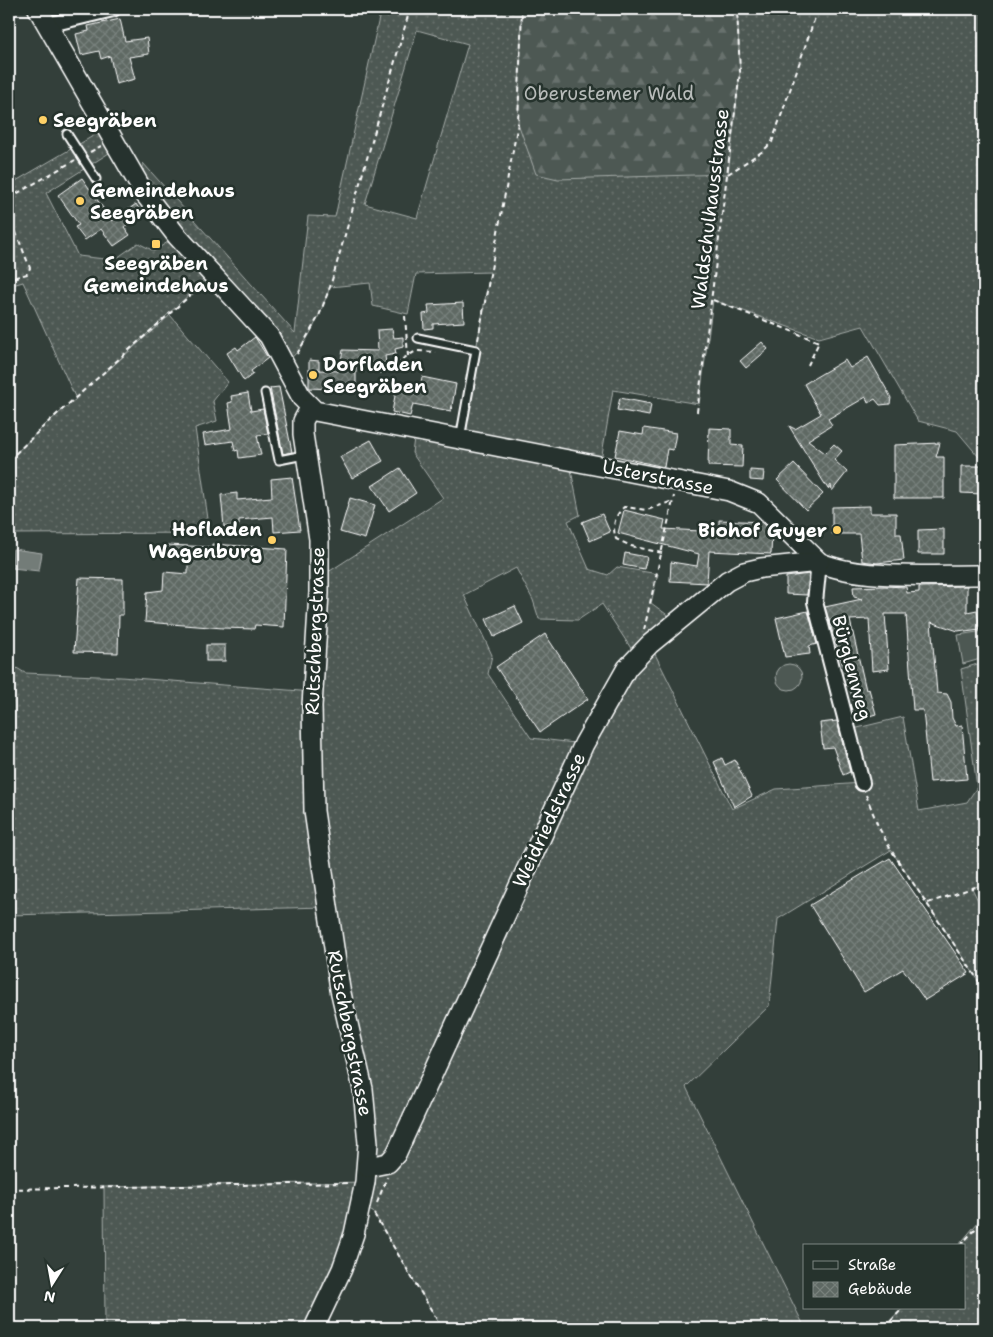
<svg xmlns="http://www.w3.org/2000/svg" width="993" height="1337" viewBox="0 0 993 1337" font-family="'Shantell Sans',sans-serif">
  <defs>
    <pattern id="grass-dots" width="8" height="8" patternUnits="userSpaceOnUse" patternTransform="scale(1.25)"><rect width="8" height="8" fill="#4d5853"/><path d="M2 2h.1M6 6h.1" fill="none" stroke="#68716d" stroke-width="1.8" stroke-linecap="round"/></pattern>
    <pattern id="forest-firs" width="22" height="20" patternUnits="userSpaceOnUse" patternTransform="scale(1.25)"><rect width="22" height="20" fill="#4d5853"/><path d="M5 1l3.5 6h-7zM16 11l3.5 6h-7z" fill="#68716d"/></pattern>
    <pattern id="building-cross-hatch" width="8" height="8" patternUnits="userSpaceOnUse" patternTransform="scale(1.25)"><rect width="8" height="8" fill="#5f6964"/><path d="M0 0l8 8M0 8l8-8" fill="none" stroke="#77807b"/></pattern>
  </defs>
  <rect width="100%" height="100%" fill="#333f3a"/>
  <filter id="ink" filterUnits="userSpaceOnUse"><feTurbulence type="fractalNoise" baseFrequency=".02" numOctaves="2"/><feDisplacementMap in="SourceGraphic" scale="10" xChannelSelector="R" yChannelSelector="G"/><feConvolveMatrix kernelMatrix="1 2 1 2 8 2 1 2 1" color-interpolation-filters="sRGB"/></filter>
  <g filter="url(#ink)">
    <g fill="url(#grass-dots)" stroke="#a6aca9" fill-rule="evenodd">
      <path d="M381 9H522L521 22 740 72 737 9H984V463L957 431 918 421 863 326 819 338 713 300 699 404 613 390 600 466 569 460 580 515 568 521 589 569 608 575 617 567 658 574 651 603 677 622 650 644 732 809 776 789 862 783 849 730 903 717 919 811 967 802 977 787 961 669 984 662V884L972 888 984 913V989L891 850 778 919 769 1006 686 1087 805 1328H442L373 1212 362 1207 314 1328H105L104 1187 365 1182 368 1167 326 907 9 915V640L10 664 25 673 121 677 313 692 319 578 443 498 412 453 415 431 460 439 490 272 416 274 408 314 373 306 370 283 330 287C320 313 309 346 285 363L207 278 106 372 170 315 228 382 213 401 217 421 195 428 210 533 9 534V460L46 424 76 399 23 282 9 286V185L105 129 117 148 46 193 78 256 114 260 138 243 154 251 177 236 144 193 143 163 295 333 308 216 335 217ZM417 30 468 44 417 218 365 204ZM516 568 533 600 539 619 578 620 602 604 636 656 584 744 531 738 488 674 492 655 464 595Z"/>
      <path d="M984 1215V1328H884L903 1308H964V1246H958Z"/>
    </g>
    <path fill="url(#forest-firs)" stroke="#a6aca9" d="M522 9H737L740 72 728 174 558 179 536 174 518 123Z"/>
    <g fill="#4d5853" stroke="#a6aca9">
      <path d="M984 631V658L963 664 958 635Z"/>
      <circle cx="789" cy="677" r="13"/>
    </g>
    <path fill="#737b78" stroke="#abb0ae" d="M13 549 42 553 39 571 12 568Z"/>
    <g fill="url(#building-cross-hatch)" stroke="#fff">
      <path d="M120 19 125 41 147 38 149 54 129 57 135 79 116 84 110 56 101 59 99 51 81 55 76 34 89 31 88 26Z"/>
      <path d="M82 178 112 221 136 204 143 215 124 227 130 235 114 246 101 229 85 240 75 227 79 225 58 195Z"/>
      <path d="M463 303 464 322 433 324V328L424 329 423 314 429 313 428 305Z"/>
      <path d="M392 329 394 338 403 337V347L395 349 396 354 385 356 386 363 356 364V390L309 388V360L319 361V370L339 371 343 350 378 351 377 330Z"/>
      <path d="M255 337 268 358 251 371 253 374 244 381 227 353 236 347 238 350Z"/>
      <path d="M762 342 768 349 746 368 740 361Z"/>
      <path d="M868 357 888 392 891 398 890 404 880 405 875 399 868 403 866 397 828 419 832 425 808 440 825 453 834 444 842 451 834 460 847 472 832 491 831 485 828 489 789 426 795 429 821 414 804 384 845 360 850 368Z"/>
      <path d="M422 377 456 384 451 411 413 404 410 416 392 412 397 385 420 389Z"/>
      <path d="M279 387 292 452 283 454 270 388Z"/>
      <path d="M248 393 251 411 263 409 268 434 257 435 261 455 239 458 238 450 235 451 233 441 205 445 203 434 232 429 228 403 232 402 231 396Z"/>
      <path d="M620 398 651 404 649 416 617 410Z"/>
      <path d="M644 428 676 433 673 450 667 449 664 467 615 456 620 431 643 435Z"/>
      <path d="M709 428 731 429V445L743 446 742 467 708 466Z"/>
      <path d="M371 440 383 461 352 478 340 457Z"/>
      <path d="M940 443 936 457H944V498H894V445Z"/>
      <path d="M794 464 823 494 806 510 777 480Z"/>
      <path d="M961 466H982V494L961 493Z"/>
      <path d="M400 468 416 493 389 511 372 486Z"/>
      <path d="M750 470 764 471 763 481 750 480Z"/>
      <path d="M292 477 300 530 274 532 273 517 239 520V525L224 527 221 495 237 493V500L272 497 271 479Z"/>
      <path d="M350 498 375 505 365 539 340 532Z"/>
      <path d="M870 506V513H896V534H901L904 560 877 563 862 561 859 534H832V507Z"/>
      <path d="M624 510 665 520 663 529 719 532V520L762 522 772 531 771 554 709 551 707 583 670 581 671 562 697 566 699 554 618 533Z"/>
      <path d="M602 514 610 532 590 541 582 522Z"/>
      <path d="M944 529V554H918V530Z"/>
      <path d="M212 544 287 549 284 627 255 625 254 629 223 628 145 622 147 592 163 590 164 572 188 574V555L166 554 167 545 212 547Z"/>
      <path d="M625 553 647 557 644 569 623 565Z"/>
      <path d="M809 574 807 595 786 594V577Z"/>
      <path d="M79 578 123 579V615H119L118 653 74 652Z"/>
      <path d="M884 586 906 587 907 593 919 592V587L967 586V612L977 610 980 630 965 632V630L958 631 931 622 937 693 947 694 951 702 952 718 956 726 962 725 967 779 930 782 923 710H913L906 614H885L889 669 872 671 869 619 850 620 866 690 869 689 876 714 859 719 825 607 862 599 854 597 853 587Z"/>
      <path d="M515 606 523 623 494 637 486 619Z"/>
      <path d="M808 611 817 644 809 646 810 654 785 657 776 618Z"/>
      <path d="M545 634 588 699 540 732 496 667Z"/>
      <rect x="206" y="645" width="19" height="16"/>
      <path d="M837 721 850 772 843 775 833 747 823 748 820 723Z"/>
      <path d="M722 758 725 765 735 760 752 796 734 807 714 762Z"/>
      <path d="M890 858 969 973 925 1000 903 969 864 992 810 905Z"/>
    </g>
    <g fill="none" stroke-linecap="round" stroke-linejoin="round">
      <defs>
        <g id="lane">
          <path d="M67 134 96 179"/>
          <path d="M418 338 476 350 460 439"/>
          <path d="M265 393 279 460 304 455"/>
        </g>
        <g id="street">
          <path d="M47 25 113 9"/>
          <path d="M819 562 815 602 862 783"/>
        </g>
        <g id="secondary">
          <path d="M38 9 144 193 177 236 269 336 302 398 315 411 729 491 759 503 819 562C860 581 938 574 984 575"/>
          <path d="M310 408 303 421V434L319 539V593L312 706 314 811 340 989 363 1089 368 1143 365 1182 354 1234 342 1269 314 1328"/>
          <path d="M368 1167 388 1163 396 1154 584 744 627 668 650 644 727 581 744 572 761 568 819 562"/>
        </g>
      </defs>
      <use href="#lane" stroke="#fff" stroke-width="11"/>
      <use href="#street" stroke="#fff" stroke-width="18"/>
      <use href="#secondary" stroke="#fff" stroke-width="22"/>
      <g stroke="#fff" stroke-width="2" stroke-dasharray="5 4" stroke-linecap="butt">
        <path d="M90 152 101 146"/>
        <path d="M728 174 763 151 772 142 818 9"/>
        <path d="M9 198 75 160"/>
        <path d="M9 215 30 268 27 274 9 279"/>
        <path d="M713 300 819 342 808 365"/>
        <path d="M405 316 408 356"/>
        <path d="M478 340 518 123 522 9"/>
        <path d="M297 354 319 316 330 287 410 9"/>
        <path d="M379 373 416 351 436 352"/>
        <path d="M697 412 740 72 737 9"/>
        <path d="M9 460 46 424 203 284"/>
        <path d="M662 553 631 546 616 539C612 527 614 516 624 507L647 510 673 501"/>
        <path d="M644 630 674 496"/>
        <path d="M866 795 878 826 891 850 984 989"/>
        <path d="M928 903 984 884"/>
        <path d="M9 1189 351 1183"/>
        <path d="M377 1203 387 1177"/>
        <path d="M374 1214 442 1328"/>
        <path d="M960 1246 984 1219"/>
        <path d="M884 1328 903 1308"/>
      </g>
      <use href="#lane" stroke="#26332d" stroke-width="7"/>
      <use href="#street" stroke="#26332d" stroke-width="14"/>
      <use href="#secondary" stroke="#26332d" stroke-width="19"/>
    </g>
  </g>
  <g fill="#ffd166" stroke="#26332d" stroke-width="2">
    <circle cx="43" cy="120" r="5"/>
    <circle cx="80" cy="201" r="5"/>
    <rect x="151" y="239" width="10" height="10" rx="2.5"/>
    <circle cx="313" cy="375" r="5"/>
    <circle cx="837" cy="530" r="5"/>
    <circle cx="272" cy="540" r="5"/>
  </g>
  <g text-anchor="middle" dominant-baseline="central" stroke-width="5" stroke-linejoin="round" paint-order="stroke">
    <g font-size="19" fill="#b8bcba" stroke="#26332d">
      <text x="609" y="93">Oberustemer Wald</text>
    </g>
    <g font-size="19" font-weight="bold" fill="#fff" stroke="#26332d" text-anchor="start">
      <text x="53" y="120">Seegräben</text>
      <text x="90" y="190">Gemeindehaus<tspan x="90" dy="22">Seegräben</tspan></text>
      <text x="156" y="263" text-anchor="middle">Seegräben<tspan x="156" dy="22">Gemeindehaus</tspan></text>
      <text x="323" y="364">Dorfladen<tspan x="323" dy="22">Seegräben</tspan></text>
      <text x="262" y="529" text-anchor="end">Hofladen<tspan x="262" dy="22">Wagenburg</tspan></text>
      <text x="827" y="530" text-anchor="end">Biohof Guyer</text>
    </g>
    <g font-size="19" fill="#fff" stroke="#26332d">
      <text transform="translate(710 209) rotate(-83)">Waldschulhausstrasse</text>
      <text transform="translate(658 477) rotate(11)">Usterstrasse</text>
      <text transform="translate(315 631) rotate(-88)">Rutschbergstrasse</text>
      <text transform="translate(852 668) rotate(75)">Bürglenweg</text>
      <text transform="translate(549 820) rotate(-65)">Weidriedstrasse</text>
      <text transform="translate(350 1033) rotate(79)">Rutschbergstrasse</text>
    </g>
  </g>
  <rect width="993" height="1337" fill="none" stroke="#26332d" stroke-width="30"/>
  <rect x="15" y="15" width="963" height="1307" fill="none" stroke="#fff" stroke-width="2" filter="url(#ink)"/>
  <rect x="803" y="1244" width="162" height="65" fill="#26332d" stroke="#7d8581"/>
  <rect x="813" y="1261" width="25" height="8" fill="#26332d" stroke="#7d8581"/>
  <text x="848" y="1270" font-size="15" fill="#ffffff">Straße</text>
  <rect x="813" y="1282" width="25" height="15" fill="url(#building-cross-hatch)" stroke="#7d8581"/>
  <text x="848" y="1294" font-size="15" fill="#ffffff">Gebäude</text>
  <g transform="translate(52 1284) rotate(191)" stroke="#26332d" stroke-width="4" paint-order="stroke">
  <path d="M0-4L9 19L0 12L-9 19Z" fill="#ffffff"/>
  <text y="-8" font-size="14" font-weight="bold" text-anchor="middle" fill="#ffffff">N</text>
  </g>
</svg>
